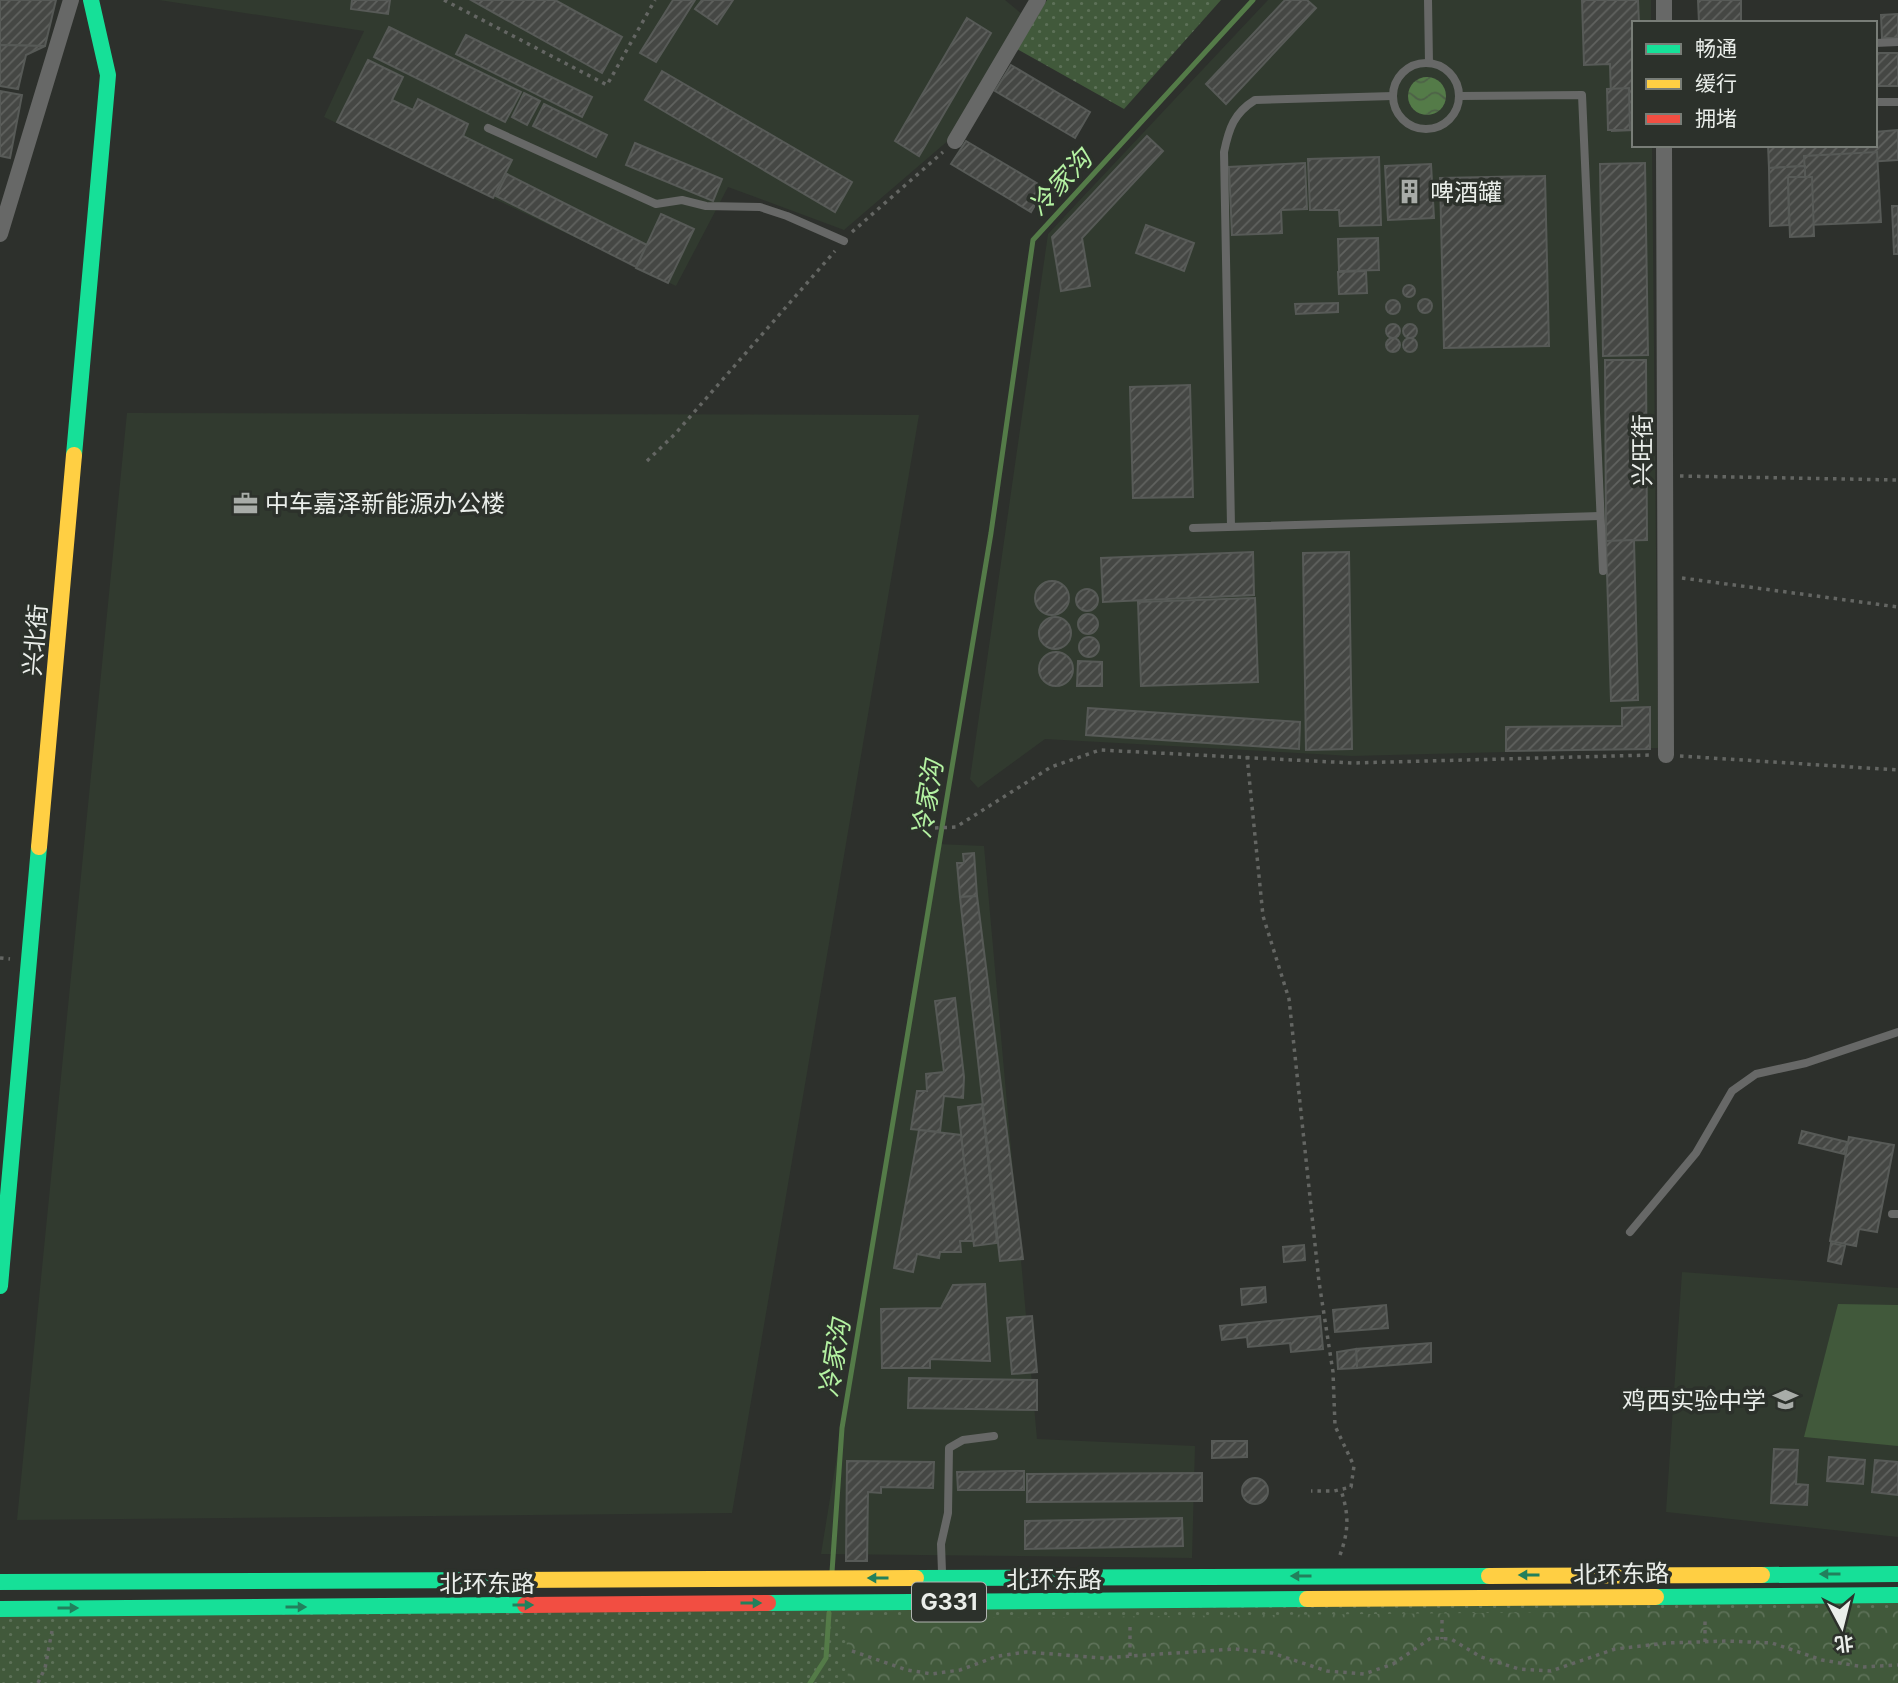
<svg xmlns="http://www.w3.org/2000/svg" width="1898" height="1683" viewBox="0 0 1898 1683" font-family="Inter,'Noto Sans SC',sans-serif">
  <defs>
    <pattern id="green-dots" width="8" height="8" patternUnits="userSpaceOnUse" patternTransform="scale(1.75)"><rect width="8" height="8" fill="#41593b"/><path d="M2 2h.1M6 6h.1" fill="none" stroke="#5d7158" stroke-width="1.8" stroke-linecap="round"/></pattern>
    <pattern id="forest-crowns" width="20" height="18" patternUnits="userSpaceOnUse" patternTransform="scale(1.75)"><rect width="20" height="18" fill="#41593b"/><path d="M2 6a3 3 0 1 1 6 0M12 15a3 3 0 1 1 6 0" fill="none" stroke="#5d7158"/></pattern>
    <pattern id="water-waves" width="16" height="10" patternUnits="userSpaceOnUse" patternTransform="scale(1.75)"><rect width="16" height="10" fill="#547b48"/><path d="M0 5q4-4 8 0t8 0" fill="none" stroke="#4d6147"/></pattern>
    <pattern id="building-hatch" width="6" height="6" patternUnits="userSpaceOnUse" patternTransform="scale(1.75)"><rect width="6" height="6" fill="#454744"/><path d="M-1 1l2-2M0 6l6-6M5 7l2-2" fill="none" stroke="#60625f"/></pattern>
  </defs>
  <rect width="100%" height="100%" fill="#2d302c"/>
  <g fill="#313a2f">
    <path d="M159 0H1005L1023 15 950 139 844 230 728 187 676 286 324 117 364 31Z"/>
    <path d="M1268 0H1651V23H1634V145H1652L1658 748 1352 756 1045 739 978 788 970 779 1048 234Z"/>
    <path d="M127 413 919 415 732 1513 17 1520Z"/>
    <path d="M936 844 984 846 1037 1439 1195 1446 1192 1558 821 1554Z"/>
    <path d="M1682 1272 1898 1288V1537L1666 1512Z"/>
  </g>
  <g fill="url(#green-dots)">
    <path d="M1047 0H1221L1124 109 1017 49Z"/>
    <path d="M1898 1601V1683H0V1615Z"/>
  </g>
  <path fill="url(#forest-crowns)" d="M1898 1609V1683H848L846 1619Z"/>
  <path fill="#41593b" d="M1838 1304 1898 1305V1446L1804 1437Z"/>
  <circle fill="url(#water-waves)" cx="1427" cy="96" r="19"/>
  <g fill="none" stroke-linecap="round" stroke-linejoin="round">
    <g stroke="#547b48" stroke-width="5">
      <path d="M832 1572 842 1428 991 533 1033 240 1253 0"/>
      <path d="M810 1683 826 1658 829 1613"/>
    </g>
  </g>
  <g fill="url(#building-hatch)" stroke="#575a57" stroke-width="2">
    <path d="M0 0H56L45 46 0 45Z"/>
    <path d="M352 0H390L388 14 351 9Z"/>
    <path d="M471 0H555L622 37 602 73Z"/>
    <path d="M673 0H695L656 62 640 53Z"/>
    <path d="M702 0H733L717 24 695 9Z"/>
    <path d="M1285 0H1307L1316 8 1226 104 1206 84Z"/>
    <path d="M1582 0H1638L1639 23H1634V130L1612 131 1610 64 1584 65Z"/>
    <path d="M1698 0H1741V23H1699Z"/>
    <path d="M1898 14V38H1882L1881 15Z"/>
    <path d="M967 18 991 33 919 156 895 141Z"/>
    <path d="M389 27 521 92 505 122 374 57Z"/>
    <path d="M466 35 592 97 582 117 456 54Z"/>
    <path d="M0 45 45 46 26 55 18 89 0 86Z"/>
    <rect x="1875" y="53" width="23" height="33"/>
    <path d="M368 60 403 77 392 100 413 110 418 99 468 124 463 136 512 160 493 198 337 122Z"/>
    <path d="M1011 65 1090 112 1075 138 995 91Z"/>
    <path d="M662 71 852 182 835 212 645 100Z"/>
    <path d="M1629 88 1630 130H1608L1607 89Z"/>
    <path d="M0 91 22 95 10 158 0 156Z"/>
    <path d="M524 93 540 101 527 125 512 117Z"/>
    <path d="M544 104 607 135 596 157 533 126Z"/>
    <path d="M1898 130V160L1769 168 1768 145H1875V132Z"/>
    <path d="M1147 136 1163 151 1082 238 1090 286 1061 291 1052 237Z"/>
    <path d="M966 141 1045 188 1031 212 951 164Z"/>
    <path d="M635 143 722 179 713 201 626 165Z"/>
    <path d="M1877 152 1881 222 1808 225 1804 156Z"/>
    <path d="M1379 157 1381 225 1340 226 1339 210H1310L1308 159Z"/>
    <path d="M1305 163 1307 209 1281 210 1282 233 1232 235 1229 167Z"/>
    <path d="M1645 163 1648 355 1603 356 1600 164Z"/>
    <path d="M1431 164 1434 218 1388 220 1385 166Z"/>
    <path d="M1805 166V177H1788L1789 225 1770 226 1769 168Z"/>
    <path d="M507 174 647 245 636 267 496 196Z"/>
    <path d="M1545 176 1549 346 1444 348 1440 178Z"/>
    <path d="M1788 177H1812L1814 236 1790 237Z"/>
    <path d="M1892 206H1898V254H1894Z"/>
    <path d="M661 214 694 229 668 283 636 268Z"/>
    <path d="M1146 225 1194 243 1184 271 1136 253Z"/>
    <path d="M1378 238 1379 270 1339 271 1338 239Z"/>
    <path d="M1366 271 1367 293 1339 294 1338 272Z"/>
    <circle cx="1409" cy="291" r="6"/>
    <circle cx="1425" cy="306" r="7"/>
    <circle cx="1393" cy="307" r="7"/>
    <path d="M1338 303V312L1296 314 1295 304Z"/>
    <circle cx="1393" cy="331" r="7"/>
    <circle cx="1410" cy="331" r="7"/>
    <circle cx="1393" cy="345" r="7"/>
    <circle cx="1410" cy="345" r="7"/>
    <path d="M1605 360H1646L1647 540 1606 541Z"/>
    <path d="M1190 385 1193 497 1133 498 1130 387Z"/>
    <path d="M1634 540 1638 700 1611 701 1606 541Z"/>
    <path d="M1253 552 1254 595 1103 602 1101 558Z"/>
    <path d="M1349 552 1352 749 1306 750 1303 553Z"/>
    <circle cx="1052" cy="598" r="17"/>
    <circle cx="1087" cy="600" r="11"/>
    <path d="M1255 598 1258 682 1141 686 1138 602Z"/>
    <circle cx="1088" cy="624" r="10"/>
    <circle cx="1055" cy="633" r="16"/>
    <circle cx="1089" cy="647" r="10"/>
    <circle cx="1056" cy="669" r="17"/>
    <path d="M1078 661 1102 662V686H1077Z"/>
    <path d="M1650 707V749L1506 751V727L1622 726V708Z"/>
    <path d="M1088 708 1300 722 1299 749 1086 735Z"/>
    <path d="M974 853 977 896 960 897 957 863H964L963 854Z"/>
    <path d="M977 896 1023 1259 1000 1261 960 897Z"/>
    <path d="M955 998 964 1077 963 1098 944 1096 940 1132 911 1129 917 1091H927L926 1074 944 1072 935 1001Z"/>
    <path d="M982 1104 997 1243 974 1246 958 1107Z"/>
    <path d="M919 1130 961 1135 973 1241H960L961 1252H940L939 1258 917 1254 913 1272 894 1268Z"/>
    <path d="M1802 1131 1847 1142 1844 1154 1799 1143Z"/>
    <path d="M1849 1137 1894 1145 1877 1232 1859 1229 1856 1246 1830 1241Z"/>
    <path d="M1831 1243 1845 1246 1841 1264 1828 1261Z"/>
    <path d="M1304 1245 1305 1260 1284 1262 1283 1247Z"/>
    <path d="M985 1284 990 1361 930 1359V1368H882L881 1309 941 1308 953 1285Z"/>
    <path d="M1265 1287 1266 1302 1242 1305 1241 1289Z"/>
    <path d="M1386 1305 1388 1328 1335 1332 1333 1310Z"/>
    <path d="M1032 1316 1037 1372 1012 1374 1007 1318Z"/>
    <path d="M1320 1316 1323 1349 1291 1352 1290 1343 1248 1347 1247 1337 1222 1340 1220 1326Z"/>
    <path d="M1431 1343V1362L1357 1368 1356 1349Z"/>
    <path d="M1356 1349 1357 1368 1338 1369 1337 1352Z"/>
    <path d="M909 1378 1037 1380V1410L908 1408Z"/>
    <path d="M1212 1441H1247V1457L1212 1458Z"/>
    <path d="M1774 1449 1798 1450 1796 1484 1808 1485 1807 1505 1771 1503Z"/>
    <path d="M1829 1457 1865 1460 1863 1484 1827 1481Z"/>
    <path d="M1875 1460 1898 1462V1495L1872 1492Z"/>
    <path d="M847 1461 934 1462 933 1488 881 1487V1493L868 1492 867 1561H846Z"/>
    <path d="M1024 1471V1490H958L957 1472Z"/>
    <path d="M1202 1473V1501L1027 1502V1474Z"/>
    <circle cx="1255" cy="1491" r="13"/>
    <path d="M1182 1518 1183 1546 1025 1549V1521Z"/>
  </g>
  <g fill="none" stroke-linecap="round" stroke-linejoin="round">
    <g stroke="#646663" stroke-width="3.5" stroke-dasharray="3.5 5" stroke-linecap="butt">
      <path d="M444 0 607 85 655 0"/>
      <path d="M852 232 943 152"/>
      <path d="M647 461 675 434 835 251"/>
      <path d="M1680 476 1898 480"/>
      <path d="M1682 578 1898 607"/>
      <path d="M1247 756 1263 916 1289 999 1319 1282 1333 1372 1335 1426 1354 1466 1351 1487 1334 1491H1311"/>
      <path d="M1680 756 1898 770"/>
      <path d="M935 828 956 827 1051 767 1100 750 1352 763 1651 755"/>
      <path d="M0 958 10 959"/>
      <path d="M1340 1555C1349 1530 1349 1515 1341 1490"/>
      <path d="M1442 1620V1639"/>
      <path d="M1705 1642V1619"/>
      <path d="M852 1651 907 1670 932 1674 960 1670 998 1656 1026 1652 1102 1658 1235 1649 1272 1653 1327 1671 1364 1674 1393 1664 1431 1638 1451 1639 1481 1657 1519 1669 1551 1671 1615 1649 1667 1643 1727 1641 1772 1643 1822 1660 1864 1667 1898 1665"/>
      <path d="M1130 1656V1623"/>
      <path d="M38 1683 45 1668 52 1631"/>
    </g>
    <g stroke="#676867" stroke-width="8">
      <path d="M1428 0 1429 63"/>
      <path d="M1875 43 1898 42"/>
      <circle cx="1426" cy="96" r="33"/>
      <path d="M1459 96 1582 95 1603 571"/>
      <path d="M1875 102H1898"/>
      <path d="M488 128 656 204 682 200 706 206 760 207 787 216 844 241"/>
      <path d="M1231 526 1224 152C1229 128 1234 113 1255 100L1393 96"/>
      <path d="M1193 528 1600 516"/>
      <path d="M1892 1214H1898"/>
      <path d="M1630 1232 1696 1153 1732 1091 1756 1074 1806 1063 1898 1032"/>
      <path d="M942 1572 941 1544 948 1513 949 1448 963 1440 994 1436"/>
    </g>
    <g stroke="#676867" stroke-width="16">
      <path d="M1664 0V23"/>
      <path d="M955 141 1038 0"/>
      <path d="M1664 145 1666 755"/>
      <path d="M0 234 71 0"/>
    </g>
    <g stroke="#16e098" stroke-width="16">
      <path d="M74 455 108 75 91 0"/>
      <path d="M0 1286 39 847"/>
      <path d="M1762 1575 1898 1574"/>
      <path d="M916 1578 1489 1576"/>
      <path d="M0 1582 499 1580"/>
      <path d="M1656 1597 1898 1595"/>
      <path d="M768 1603 1307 1599"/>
      <path d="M0 1609 525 1605"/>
    </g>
    <g stroke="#ffcf43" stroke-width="16">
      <path d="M39 847 74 455"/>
      <path d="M1489 1576 1762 1575"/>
      <path d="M499 1580 916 1578"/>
      <path d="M1307 1599 1656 1597"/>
    </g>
    <path stroke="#f24e42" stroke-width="16" d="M525 1605 768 1603"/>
  </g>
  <defs><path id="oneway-solid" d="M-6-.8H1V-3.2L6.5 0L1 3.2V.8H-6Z" transform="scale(1.75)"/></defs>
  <g fill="#22805c">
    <use href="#oneway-solid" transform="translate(1830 1574) rotate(180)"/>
    <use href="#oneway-solid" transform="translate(1529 1575) rotate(180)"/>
    <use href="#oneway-solid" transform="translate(1301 1576) rotate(180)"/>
    <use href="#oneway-solid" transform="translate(878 1578) rotate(180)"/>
    <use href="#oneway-solid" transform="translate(751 1603)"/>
    <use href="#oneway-solid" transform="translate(523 1605)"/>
    <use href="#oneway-solid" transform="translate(296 1607)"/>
    <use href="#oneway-solid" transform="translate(68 1608)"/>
  </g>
  <defs>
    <symbol id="building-bare" viewBox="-9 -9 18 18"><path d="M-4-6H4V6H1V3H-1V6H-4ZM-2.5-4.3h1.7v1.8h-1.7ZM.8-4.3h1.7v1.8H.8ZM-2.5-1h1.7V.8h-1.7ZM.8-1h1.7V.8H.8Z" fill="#a8aca8" stroke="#2c312b" stroke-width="2.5" paint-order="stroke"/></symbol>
    <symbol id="office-bare" viewBox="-9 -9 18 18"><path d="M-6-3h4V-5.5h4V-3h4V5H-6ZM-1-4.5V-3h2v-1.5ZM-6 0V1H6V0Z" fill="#a8aca8" stroke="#2c312b" stroke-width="2.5" paint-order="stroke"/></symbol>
    <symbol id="school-bare" viewBox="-9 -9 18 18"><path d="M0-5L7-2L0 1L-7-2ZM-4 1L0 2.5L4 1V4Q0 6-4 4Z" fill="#a8aca8" stroke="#2c312b" stroke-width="2.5" paint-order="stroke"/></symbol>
  </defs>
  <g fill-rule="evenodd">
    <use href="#building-bare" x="1392" y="174" width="35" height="35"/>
    <use href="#office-bare" x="228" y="486" width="35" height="35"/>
    <use href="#school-bare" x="1768" y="1382" width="35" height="35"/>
  </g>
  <g text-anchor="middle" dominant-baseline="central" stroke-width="7" stroke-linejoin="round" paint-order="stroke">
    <rect fill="#2c312b" stroke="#b1b5b1" stroke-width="2" x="912" y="1582.5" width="74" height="39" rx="5"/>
    <g font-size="23" font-weight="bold" fill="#eaeeea">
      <text x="949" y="1602">G331</text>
    </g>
    <g font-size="24" fill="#eaeeea" stroke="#2c312b" text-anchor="start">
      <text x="1430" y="192">啤酒罐</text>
      <text x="265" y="503">中车嘉泽新能源办公楼</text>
      <text x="1766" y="1400" text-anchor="end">鸡西实验中学</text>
    </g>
    <g font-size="24" fill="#eaeeea" stroke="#2c312b">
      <text transform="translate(1642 450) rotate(-90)">兴旺街</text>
      <text transform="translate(35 640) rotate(-85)">兴北街</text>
      <text transform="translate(1621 1574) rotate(-1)">北环东路</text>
      <text x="1054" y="1579">北环东路</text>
      <text x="487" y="1583">北环东路</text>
    </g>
    <g font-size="26" font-style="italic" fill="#b4f2a2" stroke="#2c312b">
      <text transform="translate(1060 182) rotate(-47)">冷家沟</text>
      <text transform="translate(927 799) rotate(-81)">冷家沟</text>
      <text transform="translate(834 1358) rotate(-81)">冷家沟</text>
    </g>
  </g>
  <rect x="1632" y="21" width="245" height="126" fill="#2c312b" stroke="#787d77" stroke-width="2"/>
  <rect x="1646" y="44" width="35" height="10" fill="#16e098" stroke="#787d77" stroke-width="2"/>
  <text x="1695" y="56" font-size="21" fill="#eaeeea">畅通</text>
  <rect x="1646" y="79" width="35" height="10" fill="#ffcf43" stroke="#787d77" stroke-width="2"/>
  <text x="1695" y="91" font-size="21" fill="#eaeeea">缓行</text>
  <rect x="1646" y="114" width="35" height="10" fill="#f24e42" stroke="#787d77" stroke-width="2"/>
  <text x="1695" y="126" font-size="21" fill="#eaeeea">拥堵</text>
  <g transform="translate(1842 1627) rotate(173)" stroke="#2c312b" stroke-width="5" paint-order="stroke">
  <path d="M0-5L12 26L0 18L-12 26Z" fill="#eaeeea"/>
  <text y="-10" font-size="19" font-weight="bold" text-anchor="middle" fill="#eaeeea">北</text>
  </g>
</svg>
